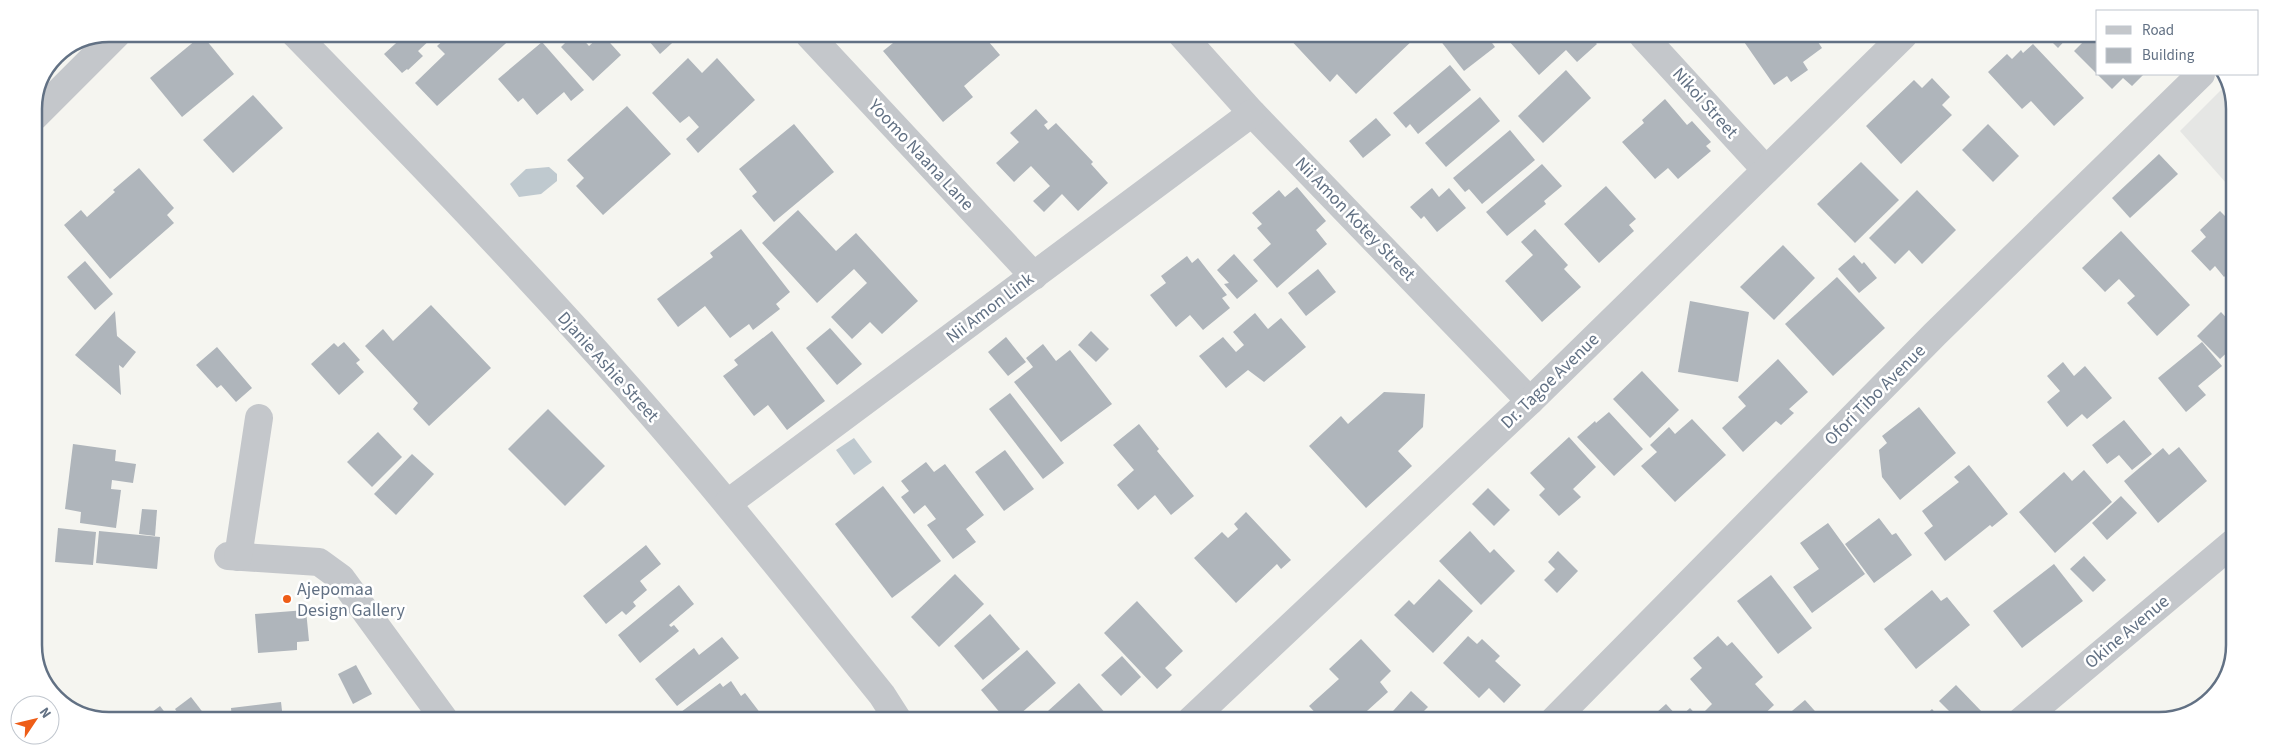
<svg xmlns="http://www.w3.org/2000/svg" width="2269" height="755" viewBox="0 0 2269 755" font-family="'Source Sans 3',sans-serif">
  <rect width="100%" height="100%" fill="#f5f5f0"/>
  <path fill="#e5e6e4" d="M2227 84 2235 104V193L2180 131Z"/>
  <g fill="#bfc9cf">
    <path d="M549 167 557 174V181L541 194 519 197 510 184 526 169Z"/>
    <path d="M854 438 872 462 854 475 836 450Z"/>
  </g>
  <g fill="#afb5bb">
    <path d="M350 34H367L357 43Z"/>
    <path d="M406 34H431L433 37 418 51 423 56 408 70 407 69 402 73 384 54Z"/>
    <path d="M445 34H516L437 106 415 83 445 54 437 46 447 37Z"/>
    <path d="M574 34H578L589 46 602 34 621 55 593 81 561 47Z"/>
    <path d="M643 34H682L660 54Z"/>
    <path d="M202 35 234 74 182 117 150 78Z"/>
    <path d="M903 35H955L959 40 965 35H983L1000 55 964 86 973 97 943 122 883 51Z"/>
    <path d="M1286 35H1414L1416 37 1356 94 1337 74 1330 82Z"/>
    <path d="M1436 35 1487 36 1495 47 1464 71Z"/>
    <path d="M1513 36H1589L1597 44 1577 62 1566 50 1539 75 1508 40Z"/>
    <path d="M1740 36H1814L1822 48 1803 62 1808 70 1791 82 1787 76 1774 85Z"/>
    <path d="M2046 36H2069L2058 48Z"/>
    <path d="M2089 36H2098V74H2144L2132 86 2123 78 2112 89 2074 51Z"/>
    <path d="M542 42 584 90 571 101 564 92 537 115 523 98 518 102 498 79Z"/>
    <path d="M2033 44 2084 98 2054 126 2031 101 2022 109 1988 72 2007 54 2012 59 2021 50 2023 53Z"/>
    <path d="M688 58 702 73 717 58 755 100 698 153 686 139 699 127 689 116 680 123 652 93Z"/>
    <path d="M1450 65 1471 90 1418 134 1410 124 1406 128 1393 113Z"/>
    <path d="M1566 70 1591 98 1543 143 1518 116Z"/>
    <path d="M1932 78 1950 97 1942 105 1952 115 1901 164 1866 126 1914 80 1922 88Z"/>
    <path d="M253 95 283 128 233 173 203 140Z"/>
    <path d="M1480 97 1500 121 1446 167 1425 143Z"/>
    <path d="M1665 99 1687 125 1692 121 1711 142 1706 146 1711 151 1678 179 1668 168 1655 179 1622 142 1644 123 1642 120Z"/>
    <path d="M627 106 671 154 603 215 576 186 584 178 567 160Z"/>
    <path d="M1036 109 1048 122 1044 125 1048 130 1056 123 1093 162 1091 164 1108 183 1078 211 1062 194 1044 212 1033 201 1050 186 1031 166 1014 182 996 163 1019 142 1010 133Z"/>
    <path d="M1376 118 1391 135 1363 158 1349 141Z"/>
    <path d="M794 124 834 172 774 222 752 196 757 192 739 169Z"/>
    <path d="M1988 124 2019 156 1993 182 1962 150Z"/>
    <path d="M1510 130 1535 160 1482 204 1469 189 1465 192 1453 178Z"/>
    <path d="M2159 154 2178 174 2130 218 2112 198Z"/>
    <path d="M1861 162 1899 200 1855 243 1817 204Z"/>
    <path d="M1542 164 1562 186 1544 201 1546 204 1507 236 1486 212Z"/>
    <path d="M139 168 174 208 167 215 174 223 110 279 64 225 81 210 87 217 115 192 113 190Z"/>
    <path d="M1606 186 1636 219 1629 225 1634 231 1599 263 1564 224Z"/>
    <path d="M1297 187 1326 221 1316 230 1327 244 1277 288 1253 260 1271 244 1257 228 1262 224 1252 213 1279 190 1285 197Z"/>
    <path d="M1432 188 1439 197 1449 188 1466 208 1437 232 1424 216 1421 219 1410 207Z"/>
    <path d="M1917 190 1956 230 1922 264 1909 250 1895 264 1869 238Z"/>
    <path d="M798 210 836 251 856 233 918 301 882 334 870 322 852 339 831 317 867 283 854 269 817 303 762 243Z"/>
    <path d="M2235 210 2234 267 2224 277 2215 266 2210 271 2191 251 2206 237 2200 230 2220 211 2226 217Z"/>
    <path d="M741 229 790 292 776 304 780 309 753 330 749 324 730 338 705 306 678 327 657 299 713 257 710 253Z"/>
    <path d="M1535 229 1568 265 1564 269 1581 287 1542 322 1505 281 1533 255 1521 242Z"/>
    <path d="M2121 231 2190 305 2157 336 2127 303 2135 296 2119 279 2105 292 2082 268Z"/>
    <path d="M1783 245 1815 278 1774 320 1740 287Z"/>
    <path d="M1234 254 1258 281 1237 299 1224 284 1229 283 1217 270Z"/>
    <path d="M1854 255 1862 264 1864 262 1877 278 1859 293 1838 269Z"/>
    <path d="M1187 256 1192 263 1198 258 1227 295 1222 298 1230 308 1203 330 1190 315 1176 327 1150 295 1166 283 1161 276Z"/>
    <path d="M85 261 113 294 95 310 67 277Z"/>
    <path d="M1318 269 1336 292 1306 316 1288 293Z"/>
    <path d="M1837 277 1885 328 1833 376 1785 324Z"/>
    <path d="M1690 301 1749 312 1738 382 1678 372Z"/>
    <path d="M431 305 491 368 429 426 413 409 418 403 365 346 383 329 393 341Z"/>
    <path d="M115 311 117 336 136 352 123 368 119 365 121 395 75 355Z"/>
    <path d="M2221 312 2234 326 2229 331 2234 336V346L2220 359 2197 336Z"/>
    <path d="M1255 313 1268 329 1281 318 1306 347 1264 382 1248 370 1226 388 1199 356 1223 337 1236 352 1244 345 1233 332Z"/>
    <path d="M830 328 862 364 837 385 806 348Z"/>
    <path d="M772 331 825 401 787 430 768 405 754 416 723 376 738 365 734 360Z"/>
    <path d="M1091 331 1109 349 1096 362 1078 345Z"/>
    <path d="M1006 337 1026 362 1008 376 988 352Z"/>
    <path d="M344 342 360 360 356 363 364 372 339 395 311 364 334 343 338 347Z"/>
    <path d="M2202 342 2222 366 2198 386 2206 395 2186 412 2158 378Z"/>
    <path d="M1043 344 1056 361 1070 350 1112 404 1061 442 1014 382 1033 367 1026 358Z"/>
    <path d="M217 347 252 388 236 402 221 385 217 388 196 365Z"/>
    <path d="M1778 359 1808 392 1789 409 1794 413 1781 425 1776 421 1743 452 1722 428 1746 406 1738 397Z"/>
    <path d="M2063 362 2074 376 2085 366 2112 398 2087 419 2082 414 2067 427 2047 402 2060 391 2047 376Z"/>
    <path d="M1642 371 1679 410 1650 438 1613 399Z"/>
    <path d="M1384 392 1425 394 1423 427 1398 451 1412 466 1366 508 1309 446 1341 416 1348 424Z"/>
    <path d="M1010 393 1064 463 1043 479 989 409Z"/>
    <path d="M1919 407 1956 453 1900 500 1882 477 1879 450 1887 443 1882 436Z"/>
    <path d="M548 409 605 466 565 506 508 449Z"/>
    <path d="M1609 412 1643 449 1614 476 1577 437 1595 421 1596 423Z"/>
    <path d="M1692 419 1726 455 1675 502 1641 466 1657 452 1650 445 1669 427 1675 434Z"/>
    <path d="M2124 420 2152 454 2132 470 2119 455 2107 464 2092 445Z"/>
    <path d="M1139 424 1159 449 1157 451 1194 496 1171 515 1155 495 1138 510 1117 485 1134 470 1113 445Z"/>
    <path d="M378 432 402 457 372 487 347 462Z"/>
    <path d="M1569 437 1596 467 1573 489 1581 497 1559 516 1539 495 1545 489 1530 473Z"/>
    <path d="M73 444 116 450 115 461 136 464 133 483 112 480 111 489 121 490 116 528 80 523 81 512 65 509Z"/>
    <path d="M2179 447 2207 481 2158 523 2124 481 2163 448 2169 455Z"/>
    <path d="M1005 450 1034 489 1004 511 975 472Z"/>
    <path d="M412 454 434 474 396 515 374 494Z"/>
    <path d="M926 462 934 472 945 464 984 515 966 529 976 542 953 559 927 525 936 519 925 505 914 514 901 497 909 491 901 481Z"/>
    <path d="M1969 465 2008 514 1992 527 1990 525 1945 561 1924 533 1933 526 1922 511 1959 482 1954 477Z"/>
    <path d="M2084 470 2112 502 2055 553 2019 512 2064 472 2072 481Z"/>
    <path d="M883 486 941 561 892 598 835 524Z"/>
    <path d="M1488 488 1510 510 1494 526 1472 504Z"/>
    <path d="M2121 496 2137 513 2107 540 2092 523Z"/>
    <path d="M142 509 157 510 155 536 139 534Z"/>
    <path d="M1246 512 1291 560 1281 569 1277 564 1236 603 1194 558 1222 532 1228 538 1238 529 1234 524Z"/>
    <path d="M1879 518 1892 535 1896 533 1912 555 1874 583 1845 544Z"/>
    <path d="M1828 523 1865 574 1812 613 1793 587 1819 569 1800 543Z"/>
    <path d="M58 528 96 532 93 565 55 562Z"/>
    <path d="M99 531 160 537 157 569 96 563Z"/>
    <path d="M1470 531 1490 553 1494 549 1515 571 1481 605 1439 561Z"/>
    <path d="M646 545 661 564 640 581 647 590 633 602 636 606 626 615 622 611 606 624 583 596Z"/>
    <path d="M1558 551 1578 571 1557 593 1544 580 1555 569 1548 562Z"/>
    <path d="M2084 556 2106 580 2093 592 2070 569Z"/>
    <path d="M2054 564 2083 601 2022 648 1993 611Z"/>
    <path d="M955 574 984 604 939 647 911 617Z"/>
    <path d="M1771 575 1812 628 1778 654 1737 601Z"/>
    <path d="M1439 579 1473 611 1433 653 1394 615 1409 600 1414 605Z"/>
    <path d="M679 585 694 604 669 625 671 627 674 625 679 631 640 663 618 635Z"/>
    <path d="M1932 590 1941 601 1947 597 1970 625 1916 669 1884 629Z"/>
    <path d="M1137 601 1183 651 1165 668 1172 675 1157 689 1104 633Z"/>
    <path d="M306 610 309 641 297 642V650L258 653 255 614Z"/>
    <path d="M990 614 1020 649 983 680 954 646Z"/>
    <path d="M1468 636 1477 644 1482 639 1500 656 1495 661 1521 685 1504 703 1489 688 1479 698 1443 663Z"/>
    <path d="M1718 636 1727 646 1732 642 1763 677 1755 684 1774 705 1757 721H1712L1704 712 1712 704 1690 679 1702 668 1693 658Z"/>
    <path d="M722 637 739 658 677 706 655 679 694 648 699 655Z"/>
    <path d="M1361 639 1391 671 1380 682 1388 692 1357 720H1345L1338 713 1330 720H1322L1309 706 1339 679 1329 669Z"/>
    <path d="M1027 650 1056 683 1013 720H1006L981 690Z"/>
    <path d="M1122 656 1141 677 1121 696 1101 675Z"/>
    <path d="M356 665 372 694 353 704 338 674Z"/>
    <path d="M731 681 741 696 745 693 761 714 754 719H677L683 714 681 712 720 683 723 687Z"/>
    <path d="M1079 683 1107 715 1101 720H1038Z"/>
    <path d="M1956 685 1984 714 1977 721H1959L1939 701Z"/>
    <path d="M1411 691 1428 707 1415 720H1403L1393 711Z"/>
    <path d="M191 697 208 719H182L175 709Z"/>
    <path d="M1805 700 1823 720 1780 721Z"/>
    <path d="M281 702 283 719H232L231 708Z"/>
    <path d="M1666 704 1679 718 1690 708 1702 721H1647Z"/>
    <path d="M160 706 170 719H143Z"/>
    <path d="M1932 709 1943 721H1919Z"/>
    <path d="M529 712 550 719H527Z"/>
  </g>
  <g fill="none" stroke-linecap="round" stroke-linejoin="round">
    <g stroke="#c4c7cb" stroke-width="28">
      <path d="M295 34C406 148 518 263 624 383 714 484 797 590 882 695L898 720"/>
      <path d="M809 35 1034 276"/>
      <path d="M1182 35 1252 113 1530 401"/>
      <path d="M1643 36 1766 170"/>
      <path d="M34 117 117 34"/>
      <path d="M728 503 1252 113"/>
      <path d="M228 556 319 562 341 578 444 719"/>
      <path d="M238 557 259 418"/>
      <path d="M1191 720 1530 401 1903 36"/>
      <path d="M1554 720 1935 334 2201 74"/>
      <path d="M2021 721 2233 543"/>
    </g>
  </g>
  <circle fill="#ee5d17" stroke="#fff" stroke-width="2" cx="287" cy="599" r="5"/>
  <g text-anchor="middle" dominant-baseline="central" stroke-width="5" stroke-linejoin="round" paint-order="stroke">
    <g font-size="18" fill="#627184" stroke="#fff">
      <text transform="translate(1705 103) rotate(48)">Nikoi Street</text>
      <text transform="translate(921 155) rotate(47)">Yoomo Naana Lane</text>
      <text transform="translate(1355 219) rotate(46)">Nii Amon Kotey Street</text>
      <text transform="translate(990 308) rotate(-37)">Nii Amon Link</text>
      <text transform="translate(608 367) rotate(48)">Djanie Ashie Street</text>
      <text transform="translate(1550 381) rotate(-44)">Dr. Tagoe Avenue</text>
      <text transform="translate(1875 395) rotate(-45)">Ofori Tibo Avenue</text>
      <text transform="translate(2127 632) rotate(-40)">Okine Avenue</text>
    </g>
    <g font-size="18" fill="#627184" stroke="#fff" text-anchor="start">
      <text x="297" y="589">Ajepomaa<tspan x="297" dy="21">Design Gallery</tspan></text>
    </g>
  </g>
  <path d="M0 0H2269V755H0ZM109 42H2159A67 67 0 0 1 2226 109V645A67 67 0 0 1 2159 712H109A67 67 0 0 1 42 645V109A67 67 0 0 1 109 42Z" fill="#fff" fill-rule="evenodd"/>
  <path fill="none" stroke="#627184" stroke-width="2.5" d="M109 42H2159A67 67 0 0 1 2226 109V645A67 67 0 0 1 2159 712H109A67 67 0 0 1 42 645V109A67 67 0 0 1 109 42Z"/>
  <rect x="2096" y="10" width="162" height="65" fill="#ffffff" stroke="#c0c6ce"/>
  <rect x="2106" y="26" width="25" height="8" fill="#c4c7cb" stroke="#c0c6ce"/>
  <text x="2142" y="35" font-size="15" fill="#627184">Road</text>
  <rect x="2106" y="48" width="25" height="15" fill="#afb5bb" stroke="#c0c6ce"/>
  <text x="2142" y="60" font-size="15" fill="#627184">Building</text>
  <g transform="translate(35 720) rotate(55)"><circle r="24" fill="#ffffff" stroke="#c0c6ce"/>
  <path d="M0-4L9 19L0 12L-9 19Z" fill="#ee5d17"/>
  <text y="-8" font-size="14" font-weight="bold" text-anchor="middle" fill="#627184">N</text>
  </g>
</svg>
